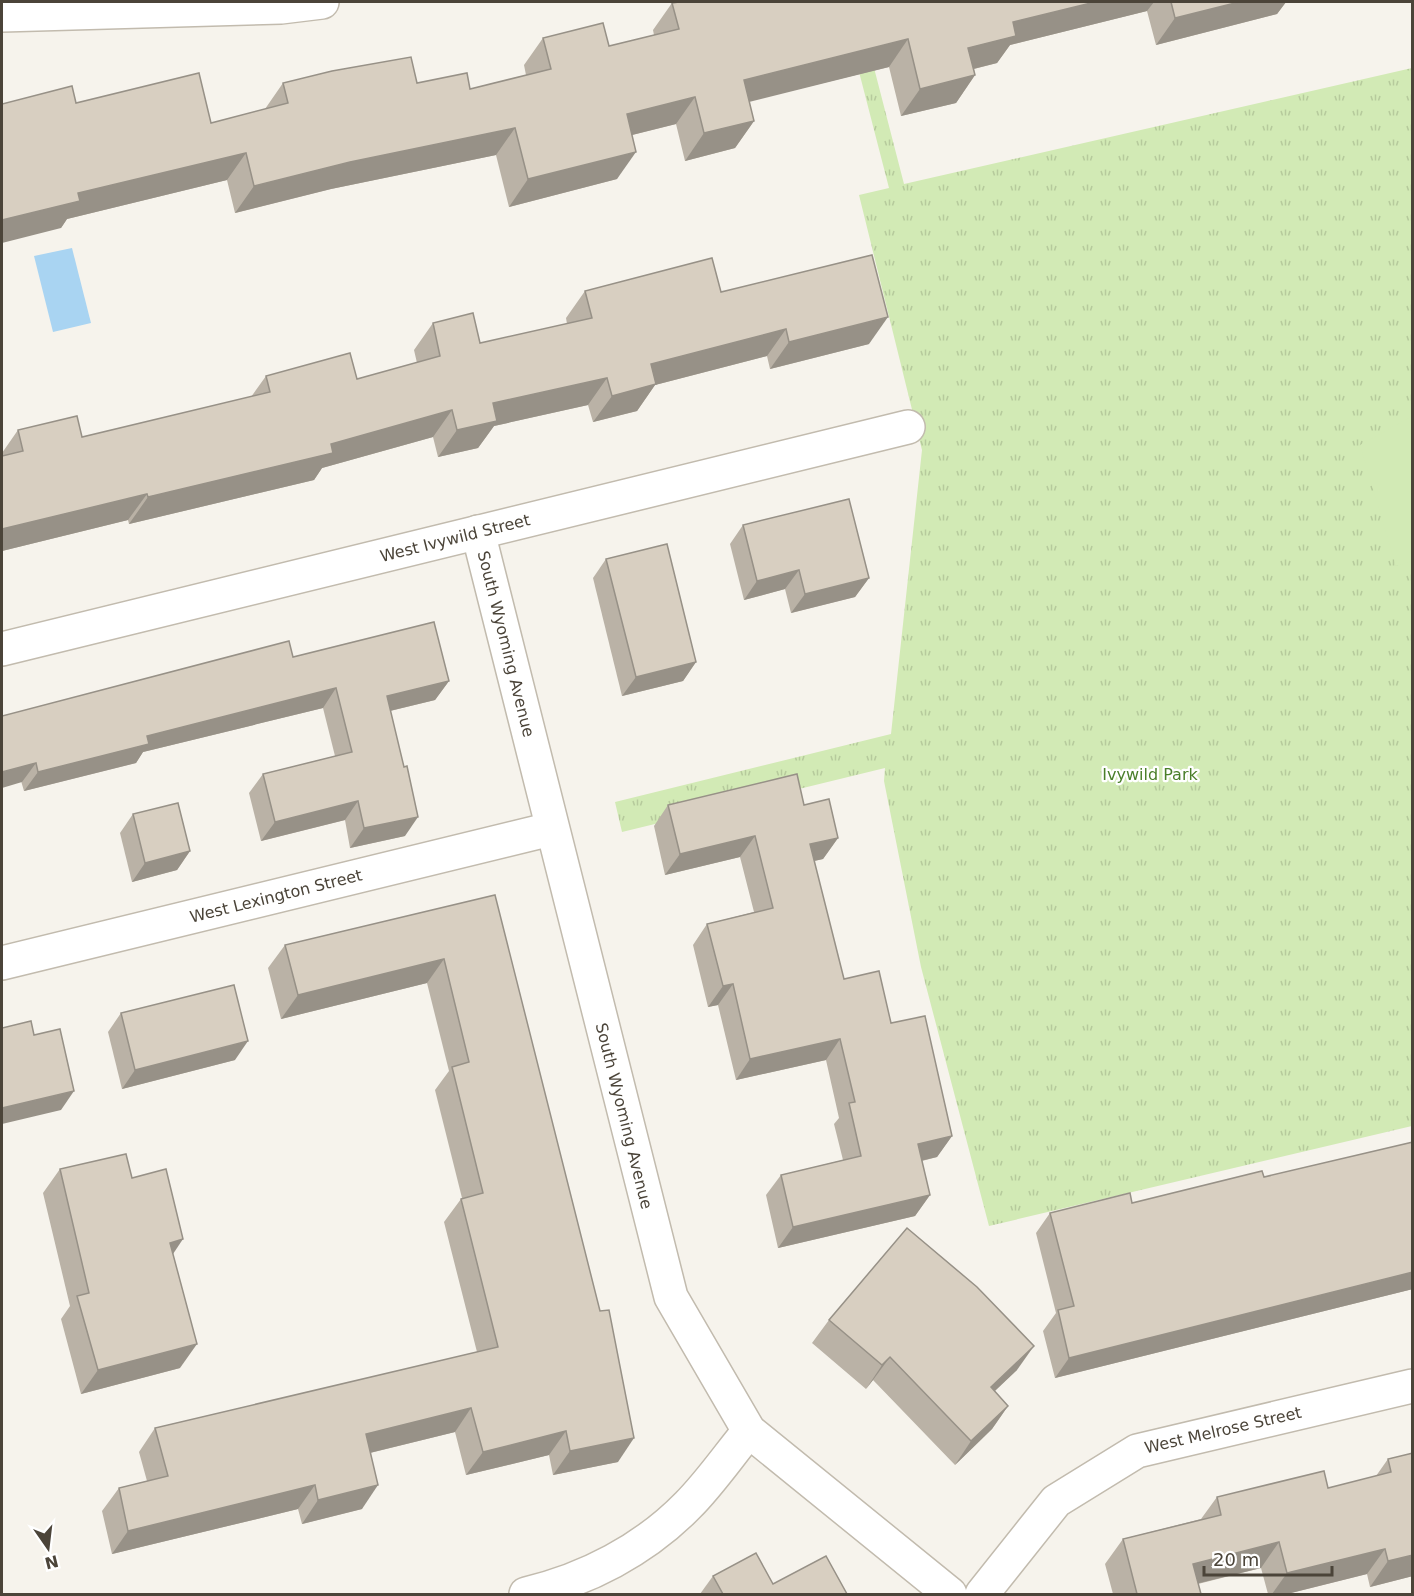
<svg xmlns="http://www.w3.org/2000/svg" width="1414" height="1596" viewBox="0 0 1414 1596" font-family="'DejaVu Sans',sans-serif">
  <defs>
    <pattern id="grass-tufts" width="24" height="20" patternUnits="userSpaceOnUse" patternTransform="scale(1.5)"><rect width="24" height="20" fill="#d2eab5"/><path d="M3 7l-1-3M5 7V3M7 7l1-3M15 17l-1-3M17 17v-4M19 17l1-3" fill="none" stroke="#b6ca9c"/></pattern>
  </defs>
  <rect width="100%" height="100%" fill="#f6f3ec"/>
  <path fill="url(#grass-tufts)" d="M841 2H857L904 184 1412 68V1126L989 1226 921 967 884 781 885 768 622 832 615 802 891 734 922 450 859 195 889 188Z"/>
  <path fill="#d2eab5" d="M1412 416V561L1396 566 1360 445Z"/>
  <path fill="#a9d4f2" d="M72 248 91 323 53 332 34 256Z"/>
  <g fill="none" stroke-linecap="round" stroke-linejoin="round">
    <defs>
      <g id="street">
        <path d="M2 15 281 7 322 2"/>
        <path d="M478 532 671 1297 749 1431 950 1594"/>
        <path d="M2 649 908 427"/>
        <path d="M2 963 551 829"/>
        <path d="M526 1594C586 1580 644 1550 688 1505 710 1483 729 1455 749 1431"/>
        <path d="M982 1594 1056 1501 1137 1451 1412 1386"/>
      </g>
    </defs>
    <use href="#street" stroke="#c2bbae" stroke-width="36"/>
    <use href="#street" stroke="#fff" stroke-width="33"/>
  </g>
  <g fill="#bab2a6">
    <path d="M679 2H1286L1277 14 1156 45 1147 11 1010 45 997 63 974 69 975 75 956 103 901 116 889 67 749 101 754 121 735 148 685 161 676 124 632 135 617 179 509 207 496 155 331 189 235 213 227 180 67 219 61 228 76 103 211 123 265 109 283 83H417L470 89 526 75 524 65 543 38 609 46 654 35 653 30 672 3Z"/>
    <path d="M585 291 721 292 869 344 770 369 767 356 655 385 637 411 593 422 588 405 494 426 478 448 438 457 433 437 322 468 314 480 129 524 128 520 2 551V453L18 430 82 437 251 397 266 376 357 379 417 363 414 350 433 323 480 343 567 324 566 318Z"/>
    <path d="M743 525 869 578 855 597 791 613 785 589 744 600 730 544Z"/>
    <path d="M606 559 696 662 683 681 622 696 593 578Z"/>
    <path d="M293 657 449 681 435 700 390 711 405 836 350 848 345 820 261 841 249 793 263 774 335 756 323 708 143 752 136 763 24 791 2 716Z"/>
    <path d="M668 805H804L838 838 823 859 814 861 844 979 891 1023 952 1136 937 1157 922 1161 930 1195 915 1216 778 1248 766 1195 781 1175 843 1160 834 1124 839 1118 826 1060 736 1080 718 1005 708 1007 693 945 707 924 754 912 740 857 665 875 654 826Z"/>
    <path d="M133 814 190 851 177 870 132 882 120 833Z"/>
    <path d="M495 895 618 1462 553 1475 549 1455 466 1475 455 1432 370 1453 362 1509 302 1524 298 1509 112 1554 102 1511 119 1488 147 1481 139 1452 155 1428 477 1352 444 1222 461 1199 462 1198 435 1090 449 1071 427 983 281 1019 268 968 285 945Z"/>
    <path d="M121 1013 235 1060 122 1089 108 1032Z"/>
    <path d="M1413 1142V1289L1055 1378 1043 1331 1056 1313 1036 1233 1050 1213 1132 1203 1264 1177Z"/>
    <path d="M60 1169 132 1178 173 1254 180 1368 81 1394 61 1319 70 1306 43 1193Z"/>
    <path d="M829 1320 1017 1370 994 1391 1008 1406 992 1429 955 1465 873 1380 866 1389 812 1343Z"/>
    <path d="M1413 1453V1576L1370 1587 1367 1574 1287 1594H1268L1261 1568 1198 1584 1201 1594H1113L1105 1564 1123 1539 1201 1519 1217 1497 1328 1488 1376 1476 1388 1459Z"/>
    <path d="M713 1576 773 1584 847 1594H700Z"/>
  </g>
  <g fill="#979187">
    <path d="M1095 2H1154L1147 11 1010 45 997 63 949 75 968 48 1013 22Z"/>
    <path d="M1239 2H1286L1277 14 1156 45 1175 18Z"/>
    <path d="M908 39 889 67 725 108 744 80Z"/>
    <path d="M975 75 956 103 901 116 920 89Z"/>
    <path d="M695 97 676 124 608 141 627 114Z"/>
    <path d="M754 121 735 148 685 161 704 133Z"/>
    <path d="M515 128 496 155 331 189 235 213 254 186 350 162Z"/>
    <path d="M636 152 617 179 509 207 528 179Z"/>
    <path d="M246 153 227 180 67 219 61 228 2 243V220L78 193Z"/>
    <path d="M888 317 869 344 770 369 789 342Z"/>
    <path d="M786 329 767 356 655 385 637 411 593 422 612 396 651 364Z"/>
    <path d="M607 378 588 405 494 426 478 448 438 457 457 430 493 403Z"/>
    <path d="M452 410 433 437 322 468 314 480 129 524 148 497 331 444Z"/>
    <path d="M147 494 128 520 2 551V529Z"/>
    <path d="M799 570 785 589 744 600 757 581Z"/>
    <path d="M869 578 855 597 791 613 805 594Z"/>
    <path d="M696 662 683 681 622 696 636 677Z"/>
    <path d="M449 681 435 700 373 715 387 696Z"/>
    <path d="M336 688 323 708 143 752 136 763 24 791 38 772 147 736Z"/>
    <path d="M36 763 22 782 2 788V772Z"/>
    <path d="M358 801 345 820 261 841 275 822Z"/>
    <path d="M418 817 405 836 350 848 364 828Z"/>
    <path d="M755 836 740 857 665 875 680 854Z"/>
    <path d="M838 838 823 859 796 865 810 844Z"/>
    <path d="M190 851 177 870 132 882 145 863Z"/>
    <path d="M444 959 427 983 281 1019 298 995Z"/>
    <path d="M733 984 718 1005 708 1007 723 986Z"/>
    <path d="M840 1039 826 1060 736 1080 750 1059Z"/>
    <path d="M248 1041 235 1060 122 1089 135 1070Z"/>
    <path d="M74 1091 61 1110 2 1124V1108Z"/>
    <path d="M952 1136 937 1157 903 1165 918 1144Z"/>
    <path d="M930 1195 915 1216 778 1248 793 1227Z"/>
    <path d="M183 1239 167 1263 170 1243Z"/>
    <path d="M1413 1272V1289L1055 1378 1069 1358Z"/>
    <path d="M197 1344 180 1368 81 1394 98 1370Z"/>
    <path d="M1034 1346 1017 1370 974 1411 991 1387Z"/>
    <path d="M890 1357 873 1380 866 1389 882 1365Z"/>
    <path d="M1008 1406 992 1429 955 1465 971 1441Z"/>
    <path d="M471 1408 455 1432 349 1458 366 1434Z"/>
    <path d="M566 1431 549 1455 466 1475 483 1452Z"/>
    <path d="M634 1438 618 1462 553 1475 570 1451Z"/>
    <path d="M315 1485 298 1509 112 1554 128 1531Z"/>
    <path d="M378 1485 362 1509 302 1524 318 1500Z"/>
    <path d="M1279 1542 1261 1568 1175 1589 1193 1564Z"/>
    <path d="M1385 1549 1367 1574 1287 1594H1272L1287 1573Z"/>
    <path d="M1413 1555V1576L1370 1587 1388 1561Z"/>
  </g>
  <g fill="#d8cfc1" stroke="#979187" stroke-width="1.5">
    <path d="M679 2H1095L1013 22 1016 36 968 48 975 75 920 89 908 39 744 80 754 121 704 133 695 97 627 114 636 152 528 179 515 128 350 162 254 186 246 153 78 193 80 201 2 220V104L72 86 76 103 199 73 211 123 288 103 283 83 332 71 411 57 417 83 467 73 470 89 551 69 543 38 603 23 609 46 679 29 672 3Z"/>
    <path d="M1171 2H1239L1175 18Z"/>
    <path d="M872 255 888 317 789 342 786 329 651 364 656 384 612 396 607 378 493 403 497 421 457 430 452 410 331 444 333 453 148 497 147 494 2 529V456L23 451 18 430 77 416 82 437 270 392 266 376 350 353 357 379 440 356 433 323 473 313 480 343 592 318 585 291 712 258 721 292Z"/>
    <path d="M849 499 869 578 805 594 799 570 757 581 743 525Z"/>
    <path d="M667 544 696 662 636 677 606 559Z"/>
    <path d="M434 622 449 681 387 696 404 767 407 766 418 817 364 828 358 801 275 822 263 774 352 752 336 688 147 736 149 744 38 772 36 763 2 772V716L289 641 293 657Z"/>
    <path d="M797 774 804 805 829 799 838 838 810 844 844 979 879 971 891 1023 925 1016 952 1136 918 1144 930 1195 793 1227 781 1175 861 1156 849 1103 855 1102 840 1039 750 1059 733 984 723 986 707 924 773 908 755 836 680 854 668 805Z"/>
    <path d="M178 803 190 851 145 863 133 814Z"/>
    <path d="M495 895 600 1311 609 1310 634 1438 570 1451 566 1431 483 1452 471 1408 366 1434 378 1485 318 1500 315 1485 128 1531 119 1488 168 1476 155 1428 498 1347 461 1199 483 1193 452 1067 469 1062 444 959 298 995 285 945Z"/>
    <path d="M234 985 248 1041 135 1070 121 1013Z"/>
    <path d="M31 1021 34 1035 60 1029 74 1091 2 1108V1028Z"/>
    <path d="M1413 1142V1272L1069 1358 1058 1310 1074 1306 1050 1213 1130 1193 1132 1203 1262 1171 1264 1177Z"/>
    <path d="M126 1154 132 1178 166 1169 183 1239 170 1243 197 1344 98 1370 77 1296 89 1293 60 1169Z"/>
    <path d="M907 1228 977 1287 1034 1346 991 1387 1008 1406 971 1441 890 1357 882 1365 829 1320Z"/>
    <path d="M1413 1453V1555L1388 1561 1385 1549 1287 1573 1279 1542 1193 1564 1201 1594H1137L1123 1539 1221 1515 1217 1497 1324 1471 1328 1488 1391 1472 1388 1459Z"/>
    <path d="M756 1553 773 1584 826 1556 847 1594H723L713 1576Z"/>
  </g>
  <g text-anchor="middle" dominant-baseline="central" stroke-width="4.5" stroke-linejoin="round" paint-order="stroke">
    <g font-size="16" fill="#4b4439" stroke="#fff">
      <text transform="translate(455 538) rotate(-14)">West Ivywild Street</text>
      <text transform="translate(506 644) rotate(76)">South Wyoming Avenue</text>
      <text transform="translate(276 896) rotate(-14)">West Lexington Street</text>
      <text transform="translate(624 1116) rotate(76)">South Wyoming Avenue</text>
      <text transform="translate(1223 1430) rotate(-13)">West Melrose Street</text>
    </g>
    <g font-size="16" fill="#4a7f2a" stroke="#fff">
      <text x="1150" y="774">Ivywild Park</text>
    </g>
  </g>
  <rect width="1414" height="1596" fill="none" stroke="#4b4439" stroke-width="6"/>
  <g transform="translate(48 1548) rotate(166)" stroke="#ffffff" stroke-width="4.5" paint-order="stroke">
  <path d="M0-4.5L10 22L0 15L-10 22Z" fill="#4b4439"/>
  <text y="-9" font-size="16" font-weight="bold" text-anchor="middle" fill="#4b4439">N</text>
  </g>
  <path d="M1204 1566v9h128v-9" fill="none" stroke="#4b4439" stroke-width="3"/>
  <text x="1213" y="1566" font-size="18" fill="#4b4439" stroke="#ffffff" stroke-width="4.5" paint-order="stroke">20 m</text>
</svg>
